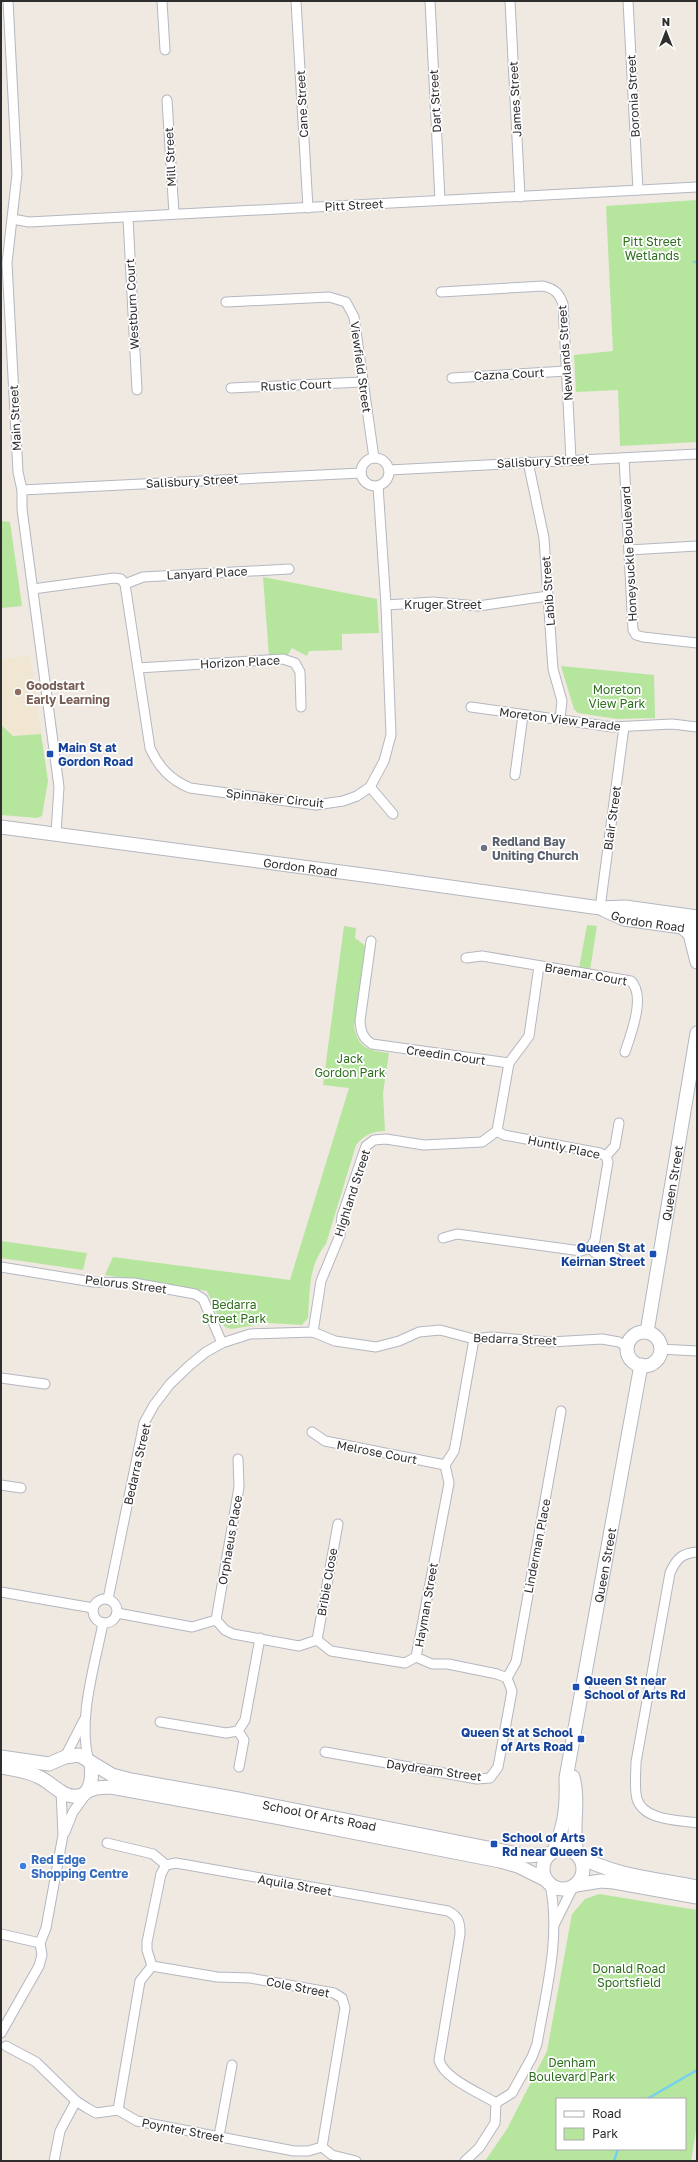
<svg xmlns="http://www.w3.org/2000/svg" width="698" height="2162" viewBox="0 0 698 2162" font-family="'Golos Text',sans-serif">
  <rect width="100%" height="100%" fill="#efe9e1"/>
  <path fill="#f0e6d1" d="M30 655 41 734 13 736 1 725V659Z"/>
  <g fill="#b6e59e" fill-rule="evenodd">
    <path d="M697 200V442L620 446 618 390 576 392 574 355 613 351 606 206Z"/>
    <path d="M1 521 10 522 22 606 1 608Z"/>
    <path d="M263 577 377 599 379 633 342 634V650L309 651 307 656 292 648 287 656H269Z"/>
    <path d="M561 666 654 675 655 718 617 719 578 713 574 709Z"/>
    <path d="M1 725 13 736 41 734 48 781 42 816 37 818 1 815Z"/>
    <path d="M587 925 597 926 590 970 579 968Z"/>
    <path d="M344 926 356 928 355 938 367 947 354 1027C359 1050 369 1050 389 1053L383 1093 385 1131C373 1131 364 1135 356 1145L326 1244C308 1266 310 1291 308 1318L302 1325 268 1323 231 1329 225 1327 220 1321 207 1291 105 1275 113 1257 290 1280 349 1088 323 1085Z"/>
    <path d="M1 1241 87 1253 83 1270 1 1258Z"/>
    <path d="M599 1894 697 1910V2124L691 2161H485L507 2129 547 2051 572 1914 585 1899ZM557 2099H685V2149H557Z"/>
  </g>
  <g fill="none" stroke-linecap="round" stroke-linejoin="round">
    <g stroke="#75cff0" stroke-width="2.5">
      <path d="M694 262H697"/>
      <path d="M647 2099 697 2070"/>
      <path d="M614 2161 618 2149"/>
    </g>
    <defs>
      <g id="street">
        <path d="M8 1 17 174 7 263 18 472 22 490V509L59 787 56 833"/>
        <path d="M162 1 165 50"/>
        <path d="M296 1 308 208"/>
        <path d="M430 1 440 200"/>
        <path d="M510 1 520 197"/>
        <path d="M628 1 638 190"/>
        <path d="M167 100 174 214"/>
        <path d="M128 218 137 390"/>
        <path d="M12 219 29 222 697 187"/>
        <path d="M441 292 543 286C555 289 559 293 563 304L571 460"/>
        <path d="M226 302 329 297 346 302 354 317 374 458"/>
        <path d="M452 378 566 371"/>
        <path d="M231 388 362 382"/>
        <path d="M624 458 633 630 636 635 643 637 697 643"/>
        <circle cx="375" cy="472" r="14"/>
        <path d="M528 462 544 538 553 669 562 701 560 719"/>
        <path d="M389 470 697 454"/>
        <path d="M22 490 361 473"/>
        <path d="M629 550 697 546"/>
        <path d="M125 584 143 577 289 569"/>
        <path d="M33 589 114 578 121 579 125 584 150 748C159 768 171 780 190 788L316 805 343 801 357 796 370 787 384 761 391 735 386 605 378 486"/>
        <path d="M386 605 433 602 478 606 548 596"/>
        <path d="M138 668 283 659 295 663 300 672 301 707"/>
        <path d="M471 707 612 727 672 724 697 727"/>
        <path d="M515 775 523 715"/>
        <path d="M370 787 393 814"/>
        <path d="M600 908 624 727"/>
        <path d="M371 941 360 1021C361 1033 363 1038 372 1044L509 1063"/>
        <path d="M466 958 482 956 631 981C646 996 631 1034 625 1052"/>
        <path d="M606 1156 615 1146 619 1123"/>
        <path d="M443 1238 457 1234 581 1251 590 1248 595 1240 608 1162 606 1156 600 1153 504 1135 497 1131"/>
        <path d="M590 1248C600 1261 615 1253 620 1262"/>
        <path d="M1 1267 93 1282 134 1283 195 1294 203 1299 222 1343"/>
        <path d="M313 1332 321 1281 340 1235 342 1216 366 1146 374 1140 386 1139 424 1145 482 1142 497 1131 509 1063 529 1036 539 966"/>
        <path d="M660 1349 697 1351"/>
        <path d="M1 1378 45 1384"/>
        <path d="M312 1432 325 1441 445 1465"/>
        <path d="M1 1485 21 1488"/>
        <path d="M697 1552C682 1553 676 1559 670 1573L636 1762C636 1774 634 1787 637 1799 644 1821 679 1820 697 1823"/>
        <path d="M1 1592 93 1608"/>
        <circle cx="105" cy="1611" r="12"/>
        <path d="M108 1599 144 1423 154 1405 170 1384 190 1365 206 1352 222 1343 250 1334 313 1332 335 1341 376 1347 399 1341 419 1332 440 1330 474 1339 491 1337 550 1342 602 1339 619 1342 627 1347"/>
        <path d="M117 1613 192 1627 216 1620 225 1630 233 1634 299 1646 317 1640 331 1651 405 1663 416 1657 449 1483 445 1465 454 1451 456 1441 474 1339"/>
        <path d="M216 1620 239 1487 238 1459"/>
        <path d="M317 1640 338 1524"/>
        <path d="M507 1678 516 1662 561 1411"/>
        <path d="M160 1722 226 1733 238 1731 245 1720 260 1638"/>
        <path d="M238 1731 244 1740 239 1767"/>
        <path d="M325 1752 477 1779 490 1778 498 1767 512 1691 507 1678 497 1674 448 1664H432L416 1657"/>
        <path d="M65 1757 84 1720"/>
        <path d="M89 1762C77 1720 95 1665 103 1623"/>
        <path d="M65 1832 73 1812 86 1794"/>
        <path d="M107 1843 153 1854 166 1865"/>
        <path d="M554 1925 573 1887"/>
        <path d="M1 1934 40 1943"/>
        <path d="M152 1966 217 1977 250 1978 334 1993 342 1998 345 2008 322 2147"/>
        <path d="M1 2033 39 1966 42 1955 40 1943 46 1928 63 1835 61 1791"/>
        <path d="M6 2046 36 2062 76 2101 87 2108 96 2113 118 2110 137 2121 294 2151H308L322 2147 332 2155 356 2161"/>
        <path d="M118 2110 140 1981 152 1966 147 1950V1942L161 1874 166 1865 176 1863 448 1911C459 1917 460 1922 460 1934L439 2060C443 2078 480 2093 496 2103"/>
        <path d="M219 2136 232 2065"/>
        <path d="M54 2161 60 2131 76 2101"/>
        <path d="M465 2161 479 2148 495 2123 496 2103 512 2093 532 2057 537 2044C546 1991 561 1937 550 1884"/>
      </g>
      <g id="secondary">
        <path id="s1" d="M1 827 386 878 600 908 625 907 697 917"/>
        <path id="s2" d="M604 910 624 919 697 929"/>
        <path d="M682 927 690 934 697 962"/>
        <path id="s3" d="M647 1332 697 1033"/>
        <circle cx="644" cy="1349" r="17"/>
        <path id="s4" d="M1 1757 49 1764 65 1757 79 1755 112 1775 131 1780 238 1799 528 1856 550 1854"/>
        <path d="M1 1767C13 1769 26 1771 37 1776 47 1780 55 1789 65 1794 90 1804 93 1781 91 1764"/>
        <path d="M573 1777C580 1803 571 1829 577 1854"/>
        <path d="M88 1791 96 1788 111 1787 281 1818 500 1861 518 1866 546 1880"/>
        <circle cx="563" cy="1869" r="20"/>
        <path id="s5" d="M554 1851C565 1823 567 1809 566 1778L641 1365"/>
        <path d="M579 1856C614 1876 657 1879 697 1887"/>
        <path d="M576 1885 601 1881 614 1882 697 1897"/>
      </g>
    </defs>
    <use href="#street" stroke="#b4b7c1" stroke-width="11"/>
    <use href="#secondary" stroke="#b4b7c1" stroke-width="15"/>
    <use href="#street" stroke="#fff" stroke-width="9"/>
    <use href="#secondary" stroke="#fff" stroke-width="13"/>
  </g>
  <circle fill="#8d6e63" stroke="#fff" stroke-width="1.5" cx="18" cy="692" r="4"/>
  <g fill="#1a4fb4" stroke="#fff" stroke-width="1.5">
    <rect x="46" y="750" width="8" height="8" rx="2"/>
    <rect x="649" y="1250" width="8" height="8" rx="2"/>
    <rect x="572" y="1683" width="8" height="8" rx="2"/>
    <rect x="577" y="1735" width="8" height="8" rx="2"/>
    <rect x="490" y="1840" width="8" height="8" rx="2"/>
  </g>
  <circle fill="#6b7280" stroke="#fff" stroke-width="1.5" cx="484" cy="848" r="4"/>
  <circle fill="#3f7fe0" stroke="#fff" stroke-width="1.5" cx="23" cy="1866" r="4"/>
  <g text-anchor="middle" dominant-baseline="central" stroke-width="3.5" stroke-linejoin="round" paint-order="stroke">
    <g font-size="12" fill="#2e2e2e" stroke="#fff">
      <text transform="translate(633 96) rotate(-93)">Boronia Street</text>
      <text transform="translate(515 99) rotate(-93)">James Street</text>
      <text transform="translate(435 101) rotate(-93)">Dart Street</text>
      <text transform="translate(302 104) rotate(-93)">Cane Street</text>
      <text transform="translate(170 157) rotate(-93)">Mill Street</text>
      <text transform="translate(354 205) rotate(-3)">Pitt Street</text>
      <text transform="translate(132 304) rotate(-93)">Westburn Court</text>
      <text transform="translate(565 353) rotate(-94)">Newlands Street</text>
      <text transform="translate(361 367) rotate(82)">Viewfield Street</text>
      <text transform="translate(509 374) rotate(-3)">Cazna Court</text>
      <text transform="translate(296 385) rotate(-2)">Rustic Court</text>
      <text transform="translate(15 418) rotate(-93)">Main Street</text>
      <text transform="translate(543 461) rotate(-3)">Salisbury Street</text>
      <text transform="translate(192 481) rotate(-3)">Salisbury Street</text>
      <text transform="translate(629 554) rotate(-93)">Honeysuckle Boulevard</text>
      <text transform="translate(207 573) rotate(-3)">Lanyard Place</text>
      <text transform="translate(548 591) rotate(-94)">Labib Street</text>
      <text x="443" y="604">Kruger Street</text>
      <text transform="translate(240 662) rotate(-3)">Horizon Place</text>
      <text transform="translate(560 719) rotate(7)">Moreton View Parade</text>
      <text transform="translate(275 798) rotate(6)">Spinnaker Circuit</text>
      <text transform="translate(612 818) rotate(-82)">Blair Street</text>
      <text stroke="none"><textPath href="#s1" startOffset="302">Gordon Road</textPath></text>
      <text stroke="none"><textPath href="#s2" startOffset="46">Gordon Road</textPath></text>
      <text transform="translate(586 974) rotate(10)">Braemar Court</text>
      <text transform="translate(446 1055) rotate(8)">Creedin Court</text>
      <text transform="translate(564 1147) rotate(12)">Huntly Place</text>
      <text stroke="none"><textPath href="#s3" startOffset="151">Queen Street</textPath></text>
      <text transform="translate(352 1193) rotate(-72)">Highland Street</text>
      <text transform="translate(126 1284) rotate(7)">Pelorus Street</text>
      <text transform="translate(515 1339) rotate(2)">Bedarra Street</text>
      <text transform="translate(377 1452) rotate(11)">Melrose Court</text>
      <text transform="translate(137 1464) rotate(-77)">Bedarra Street</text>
      <text transform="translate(230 1540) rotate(-80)">Orphaeus Place</text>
      <text transform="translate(537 1546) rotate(-79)">Linderman Place</text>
      <text stroke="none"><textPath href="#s5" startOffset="291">Queen Street</textPath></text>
      <text transform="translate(327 1582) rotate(-80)">Bribie Close</text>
      <text transform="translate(426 1605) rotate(-80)">Hayman Street</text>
      <text transform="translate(434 1770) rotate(8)">Daydream Street</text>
      <text stroke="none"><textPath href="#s4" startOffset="330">School Of Arts Road</textPath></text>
      <text transform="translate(295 1885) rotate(10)">Aquila Street</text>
      <text transform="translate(298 1987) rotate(11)">Cole Street</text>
      <text transform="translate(183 2130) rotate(11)">Poynter Street</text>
    </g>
    <g font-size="12" fill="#2c6e1b" stroke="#fff">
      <text x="652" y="241">Pitt Street<tspan x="652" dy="14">Wetlands</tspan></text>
      <text x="617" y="689">Moreton<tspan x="617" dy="14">View Park</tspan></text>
      <text x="350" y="1058">Jack<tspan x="350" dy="14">Gordon Park</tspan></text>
      <text x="234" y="1304">Bedarra<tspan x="234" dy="14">Street Park</tspan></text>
      <text x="629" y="1968">Donald Road<tspan x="629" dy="14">Sportsfield</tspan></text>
      <text x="572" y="2062">Denham<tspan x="572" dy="14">Boulevard Park</tspan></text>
    </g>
    <g font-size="12" font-weight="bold" fill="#785e54" stroke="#fff" text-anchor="start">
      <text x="26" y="685">Goodstart<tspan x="26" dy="14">Early Learning</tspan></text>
    </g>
    <g font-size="12" font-weight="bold" fill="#164399" stroke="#fff" text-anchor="start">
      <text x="58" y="747">Main St at<tspan x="58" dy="14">Gordon Road</tspan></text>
      <text x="645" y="1247" text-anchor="end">Queen St at<tspan x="645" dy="14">Keirnan Street</tspan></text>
      <text x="584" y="1680">Queen St near<tspan x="584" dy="14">School of Arts Rd</tspan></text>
      <text x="573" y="1732" text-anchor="end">Queen St at School<tspan x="573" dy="14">of Arts Road</tspan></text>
      <text x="502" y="1837">School of Arts<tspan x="502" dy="14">Rd near Queen St</tspan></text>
    </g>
    <g font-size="12" font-weight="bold" fill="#5b616d" stroke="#fff" text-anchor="start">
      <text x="492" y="841">Redland Bay<tspan x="492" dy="14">Uniting Church</tspan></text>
    </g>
    <g font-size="12" font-weight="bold" fill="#366cbe" stroke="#fff" text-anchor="start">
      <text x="31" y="1859">Red Edge<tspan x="31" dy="14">Shopping Centre</tspan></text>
    </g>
  </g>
  <rect width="698" height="2162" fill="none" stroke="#2e2e2e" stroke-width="4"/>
  <rect x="556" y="2098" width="130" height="52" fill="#ffffff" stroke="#ababab"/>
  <rect x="564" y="2111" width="20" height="6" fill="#ffffff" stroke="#ababab"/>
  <text x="592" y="2118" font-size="12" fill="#2e2e2e">Road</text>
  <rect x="564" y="2128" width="20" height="12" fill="#b6e59e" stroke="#ababab"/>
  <text x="592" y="2138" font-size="12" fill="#2e2e2e">Park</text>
  <g transform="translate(666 32)" stroke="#ffffff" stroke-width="3" paint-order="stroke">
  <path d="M0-3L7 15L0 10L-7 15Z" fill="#2e2e2e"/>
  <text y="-6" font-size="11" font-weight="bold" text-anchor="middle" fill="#2e2e2e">N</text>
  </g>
</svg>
